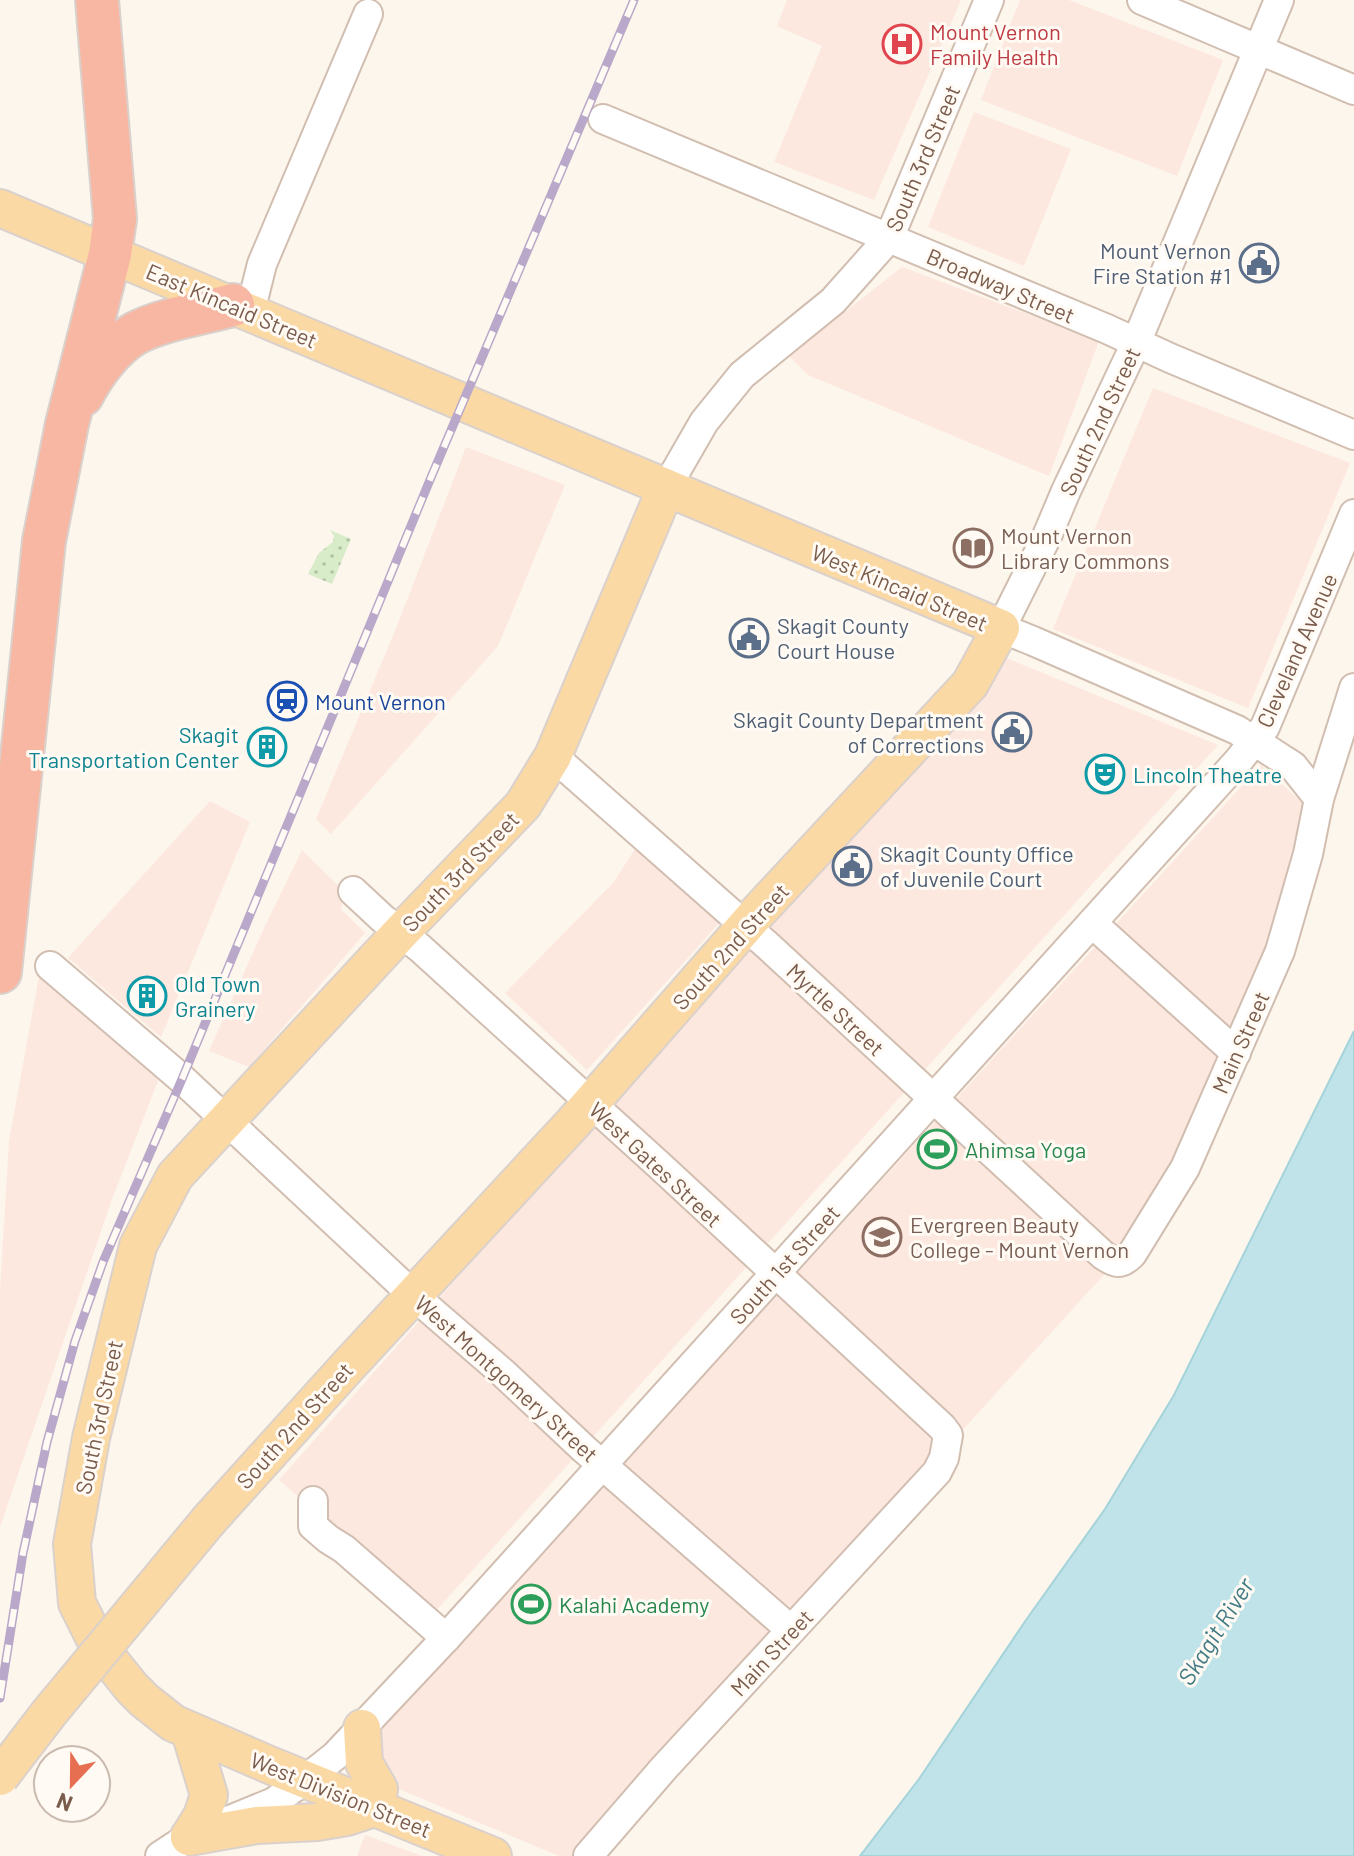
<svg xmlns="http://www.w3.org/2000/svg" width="1354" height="1856" viewBox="0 0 1354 1856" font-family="Barlow,sans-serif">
  <defs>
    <pattern id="grass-dots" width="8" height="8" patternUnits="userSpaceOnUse" patternTransform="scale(2)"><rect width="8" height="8" fill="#d8ecc9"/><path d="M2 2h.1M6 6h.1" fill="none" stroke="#b4c2a5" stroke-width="1.8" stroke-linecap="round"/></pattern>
  </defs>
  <rect width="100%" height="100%" fill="#fdf6ec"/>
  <g fill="#fde8e0">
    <path d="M787 0H961L874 200 774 162 822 46 777 26Z"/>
    <path d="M1020 0H1069L1223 60 1177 176 981 100Z"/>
    <path d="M974 112 1071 149 1024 266 928 227Z"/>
    <path d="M902 267 1099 341 1049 476 808 375 789 356Z"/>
    <path d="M1153 388 1350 463 1248 708 1053 629Z"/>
    <path d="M466 447 565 485 498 646 331 834 316 819 397 626Z"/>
    <path d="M1004 657 1218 745 433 1614 279 1480Z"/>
    <path d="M1261 765 1308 808 1296 883 1172 1175 1120 1257 575 1856H559L346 1767Z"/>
    <path d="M210 801 250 822 161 1037 68 958Z"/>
    <path d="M637 846 721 921 587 1070 505 993 613 883Z"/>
    <path d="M302 850 344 891 341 909 365 933 249 1067 209 1051 264 928Z"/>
    <path d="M40 971 159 1078 111 1202 0 1527V1290L9 1141Z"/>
    <path d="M365 1835 422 1856H357Z"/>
  </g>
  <path fill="url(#grass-dots)" d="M330 530 351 539 332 584 308 574 319 553 333 542 334 536Z"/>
  <path fill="#bfe3e8" stroke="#a5d3da" stroke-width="2" d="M1354 1031V1856H860L919 1779 1026 1620 1105 1509 1174 1395Z"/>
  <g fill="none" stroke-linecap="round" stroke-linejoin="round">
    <defs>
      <g id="minor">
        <path d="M1142 0 1354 90"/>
        <path d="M1279 0 1136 343 1066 491 1047 536 1001 628 1033 641 1237 730 1293 766 1319 799"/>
        <path d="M603 119 1107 329 1170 358 1354 435"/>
        <path d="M250 312 262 264 368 14"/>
        <path d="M666 488 704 422 742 375 833 301 889 238 989 0"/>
        <path d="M553 756 767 945 1103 1255C1116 1264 1121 1265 1132 1254L1185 1168 1280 951 1308 854 1319 799 1354 688"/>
        <path d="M353 891 382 918 420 948 659 1165 942 1427 948 1435 944 1458 937 1472 664 1768 588 1856"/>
        <path d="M1092 923 1236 1053"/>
        <path d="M50 966 182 1079 413 1295 502 1372 584 1449 791 1630"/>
        <path d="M313 1501V1526L328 1539 344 1549 446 1638"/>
        <path d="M160 1856 189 1837 274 1802 306 1779 335 1756 446 1638 1239 760 1265 727 1354 514"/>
      </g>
      <g id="major">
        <path d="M0 208 1001 628 970 684 757 913 574 1122 348 1366 209 1520"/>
        <path d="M362 1728 364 1763 379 1789 377 1807"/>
        <path d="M189 1837 257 1825 317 1822 347 1817 377 1807"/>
        <path d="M189 1837 202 1816 209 1795 190 1732"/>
        <path d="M493 1856 272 1766 173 1723 144 1700 132 1688 99 1647 77 1603 72 1544 91 1438 138 1246 175 1176 401 932 523 805 553 756 666 488"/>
      </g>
      <g id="highway">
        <path d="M82 395C94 372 113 346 136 333 163 319 203 313 233 305"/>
        <path d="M0 972 44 541 67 424 110 254 115 219 97 0"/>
      </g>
    </defs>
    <use href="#minor" stroke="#d1beb0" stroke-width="32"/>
    <use href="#major" stroke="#dad1cd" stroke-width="40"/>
    <use href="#highway" stroke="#dad1cd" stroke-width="46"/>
    <use href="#minor" stroke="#fff" stroke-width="28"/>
    <use href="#major" stroke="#fbd9a5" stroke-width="36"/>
    <use href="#highway" stroke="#f7b7a3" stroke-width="42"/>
    <defs>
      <path id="rail" d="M0 1698 23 1553 47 1442 75 1341 103 1262 182 1079 432 475 634 0"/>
    </defs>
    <use href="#rail" stroke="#b9a8c9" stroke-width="9"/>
    <use href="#rail" stroke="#fffaf3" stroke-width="6" stroke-dasharray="18" stroke-linecap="butt"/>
    <defs>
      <path id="major-bridge" d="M0 1777 49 1713 209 1520"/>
    </defs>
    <use href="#major-bridge" stroke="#dad1cd" stroke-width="40" stroke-linecap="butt"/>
    <use href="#major-bridge" stroke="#fbd9a5" stroke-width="36"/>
  </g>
  <defs>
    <symbol id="hospital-ring" viewBox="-11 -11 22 22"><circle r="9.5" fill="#fffaf3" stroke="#e0444e" stroke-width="1.5"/><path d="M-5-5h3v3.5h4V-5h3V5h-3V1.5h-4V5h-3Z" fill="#e0444e"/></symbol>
    <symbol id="civic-ring" viewBox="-11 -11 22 22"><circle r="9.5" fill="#fffaf3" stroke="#5c6f8a" stroke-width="1.5"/><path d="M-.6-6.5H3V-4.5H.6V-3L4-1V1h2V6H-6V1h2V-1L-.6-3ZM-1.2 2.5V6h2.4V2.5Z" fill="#5c6f8a"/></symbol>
    <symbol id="library-ring" viewBox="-11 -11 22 22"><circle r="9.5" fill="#fffaf3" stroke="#8d6e63" stroke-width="1.5"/><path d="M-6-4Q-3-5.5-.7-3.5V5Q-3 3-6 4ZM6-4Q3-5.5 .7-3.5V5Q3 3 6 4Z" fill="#8d6e63"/></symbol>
    <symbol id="station-ring" viewBox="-11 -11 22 22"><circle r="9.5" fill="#fffaf3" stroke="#1a4fb4" stroke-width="1.5"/><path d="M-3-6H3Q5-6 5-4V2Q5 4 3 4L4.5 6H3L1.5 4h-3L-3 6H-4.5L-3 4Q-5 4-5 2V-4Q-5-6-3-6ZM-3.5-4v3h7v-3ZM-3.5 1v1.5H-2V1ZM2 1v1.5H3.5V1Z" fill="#1a4fb4"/></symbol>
    <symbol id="building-ring" viewBox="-11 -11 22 22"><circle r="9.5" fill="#fffaf3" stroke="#0f9aa8" stroke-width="1.5"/><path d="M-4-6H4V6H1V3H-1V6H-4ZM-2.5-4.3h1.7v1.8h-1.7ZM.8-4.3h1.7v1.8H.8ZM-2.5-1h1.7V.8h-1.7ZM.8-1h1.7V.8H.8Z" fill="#0f9aa8"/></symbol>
    <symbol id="theatre-ring" viewBox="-11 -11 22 22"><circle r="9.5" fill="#fffaf3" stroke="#0f9aa8" stroke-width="1.5"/><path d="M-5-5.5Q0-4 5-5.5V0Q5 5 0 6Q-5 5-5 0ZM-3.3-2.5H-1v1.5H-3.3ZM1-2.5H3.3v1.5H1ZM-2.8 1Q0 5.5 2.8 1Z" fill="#0f9aa8"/></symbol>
    <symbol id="stadium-ring" viewBox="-11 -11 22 22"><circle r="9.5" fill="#fffaf3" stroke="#2e9e5b" stroke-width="1.5"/><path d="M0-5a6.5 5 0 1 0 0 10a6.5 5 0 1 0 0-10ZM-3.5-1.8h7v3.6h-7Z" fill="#2e9e5b"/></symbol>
    <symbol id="university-ring" viewBox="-11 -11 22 22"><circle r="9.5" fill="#fffaf3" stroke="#8d6e63" stroke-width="1.5"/><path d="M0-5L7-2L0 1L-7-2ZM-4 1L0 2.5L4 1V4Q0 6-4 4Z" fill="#8d6e63"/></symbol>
  </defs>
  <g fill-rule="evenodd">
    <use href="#hospital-ring" x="880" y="22" width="44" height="44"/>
    <use href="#civic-ring" x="1237" y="241" width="44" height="44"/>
    <use href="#library-ring" x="951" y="526" width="44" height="44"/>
    <use href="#civic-ring" x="727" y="616" width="44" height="44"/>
    <use href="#station-ring" x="265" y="679" width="44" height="44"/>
    <use href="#civic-ring" x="990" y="710" width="44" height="44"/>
    <use href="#building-ring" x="245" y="725" width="44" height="44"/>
    <use href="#theatre-ring" x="1083" y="752" width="44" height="44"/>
    <use href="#civic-ring" x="830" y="844" width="44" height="44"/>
    <use href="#building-ring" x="125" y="974" width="44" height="44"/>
    <use href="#stadium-ring" x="915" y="1127" width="44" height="44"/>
    <use href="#university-ring" x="860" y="1215" width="44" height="44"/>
    <use href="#stadium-ring" x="509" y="1582" width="44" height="44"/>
  </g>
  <g text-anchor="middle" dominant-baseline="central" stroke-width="6" stroke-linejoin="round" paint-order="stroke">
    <g font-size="22" fill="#be3a42" stroke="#fffaf3" text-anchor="start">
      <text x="930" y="31">Mount Vernon<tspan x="930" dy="25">Family Health</tspan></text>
    </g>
    <g font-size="22" fill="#7a5c4d" stroke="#fffaf3">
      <text transform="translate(922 158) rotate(-67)">South 3rd Street</text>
      <text transform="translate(1001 285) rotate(23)">Broadway Street</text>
      <text transform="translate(232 305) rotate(23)">East Kincaid Street</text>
      <text transform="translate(1099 421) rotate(-65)">South 2nd Street</text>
      <text transform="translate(900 587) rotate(23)">West Kincaid Street</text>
      <text transform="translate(1296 650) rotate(-66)">Cleveland Avenue</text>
      <text transform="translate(460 871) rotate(-46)">South 3rd Street</text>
      <text transform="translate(730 946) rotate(-48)">South 2nd Street</text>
      <text transform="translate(836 1009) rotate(43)">Myrtle Street</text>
      <text transform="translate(1240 1042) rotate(-66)">Main Street</text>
      <text transform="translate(656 1164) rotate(43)">West Gates Street</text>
      <text transform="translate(784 1264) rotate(-48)">South 1st Street</text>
      <text transform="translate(507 1378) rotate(42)">West Montgomery Street</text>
      <text transform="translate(98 1417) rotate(-78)">South 3rd Street</text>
      <text transform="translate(294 1425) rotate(-48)">South 2nd Street</text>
      <text transform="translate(771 1652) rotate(-47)">Main Street</text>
      <text transform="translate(341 1794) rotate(22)">West Division Street</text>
    </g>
    <g font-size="22" fill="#4e5e75" stroke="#fffaf3" text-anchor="end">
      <text x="1231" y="250">Mount Vernon<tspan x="1231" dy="25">Fire Station #1</tspan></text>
      <text x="777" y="625" text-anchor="start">Skagit County<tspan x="777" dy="25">Court House</tspan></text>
      <text x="984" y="719">Skagit County Department<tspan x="984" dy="25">of Corrections</tspan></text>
      <text x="880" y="853" text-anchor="start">Skagit County Office<tspan x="880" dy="25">of Juvenile Court</tspan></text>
    </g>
    <g font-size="22" fill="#785e54" stroke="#fffaf3" text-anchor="start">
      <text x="1001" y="535">Mount Vernon<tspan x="1001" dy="25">Library Commons</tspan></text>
      <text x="910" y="1224">Evergreen Beauty<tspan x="910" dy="25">College - Mount Vernon</tspan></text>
    </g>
    <g font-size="22" fill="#164399" stroke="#fffaf3" text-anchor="start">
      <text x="315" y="701">Mount Vernon</text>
    </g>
    <g font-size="22" fill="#0d838f" stroke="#fffaf3" text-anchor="start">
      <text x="239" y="734" text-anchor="end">Skagit<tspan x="239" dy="25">Transportation Center</tspan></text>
      <text x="1133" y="774">Lincoln Theatre</text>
      <text x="175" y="983">Old Town<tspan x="175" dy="25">Grainery</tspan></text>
    </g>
    <g font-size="22" fill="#27864d" stroke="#fffaf3" text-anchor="start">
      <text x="965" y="1149">Ahimsa Yoga</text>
      <text x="559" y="1604">Kalahi Academy</text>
    </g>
    <g font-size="24" font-style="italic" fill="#437c86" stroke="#fffaf3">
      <text transform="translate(1215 1631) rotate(-58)">Skagit River</text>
    </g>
  </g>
  <g transform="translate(72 1784) rotate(202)"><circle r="38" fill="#fffaf3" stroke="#cabbb1" stroke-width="2"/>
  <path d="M0-6L14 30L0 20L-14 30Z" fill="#e76f51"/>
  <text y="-12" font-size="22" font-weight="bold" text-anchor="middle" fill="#7a5c4d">N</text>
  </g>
</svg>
